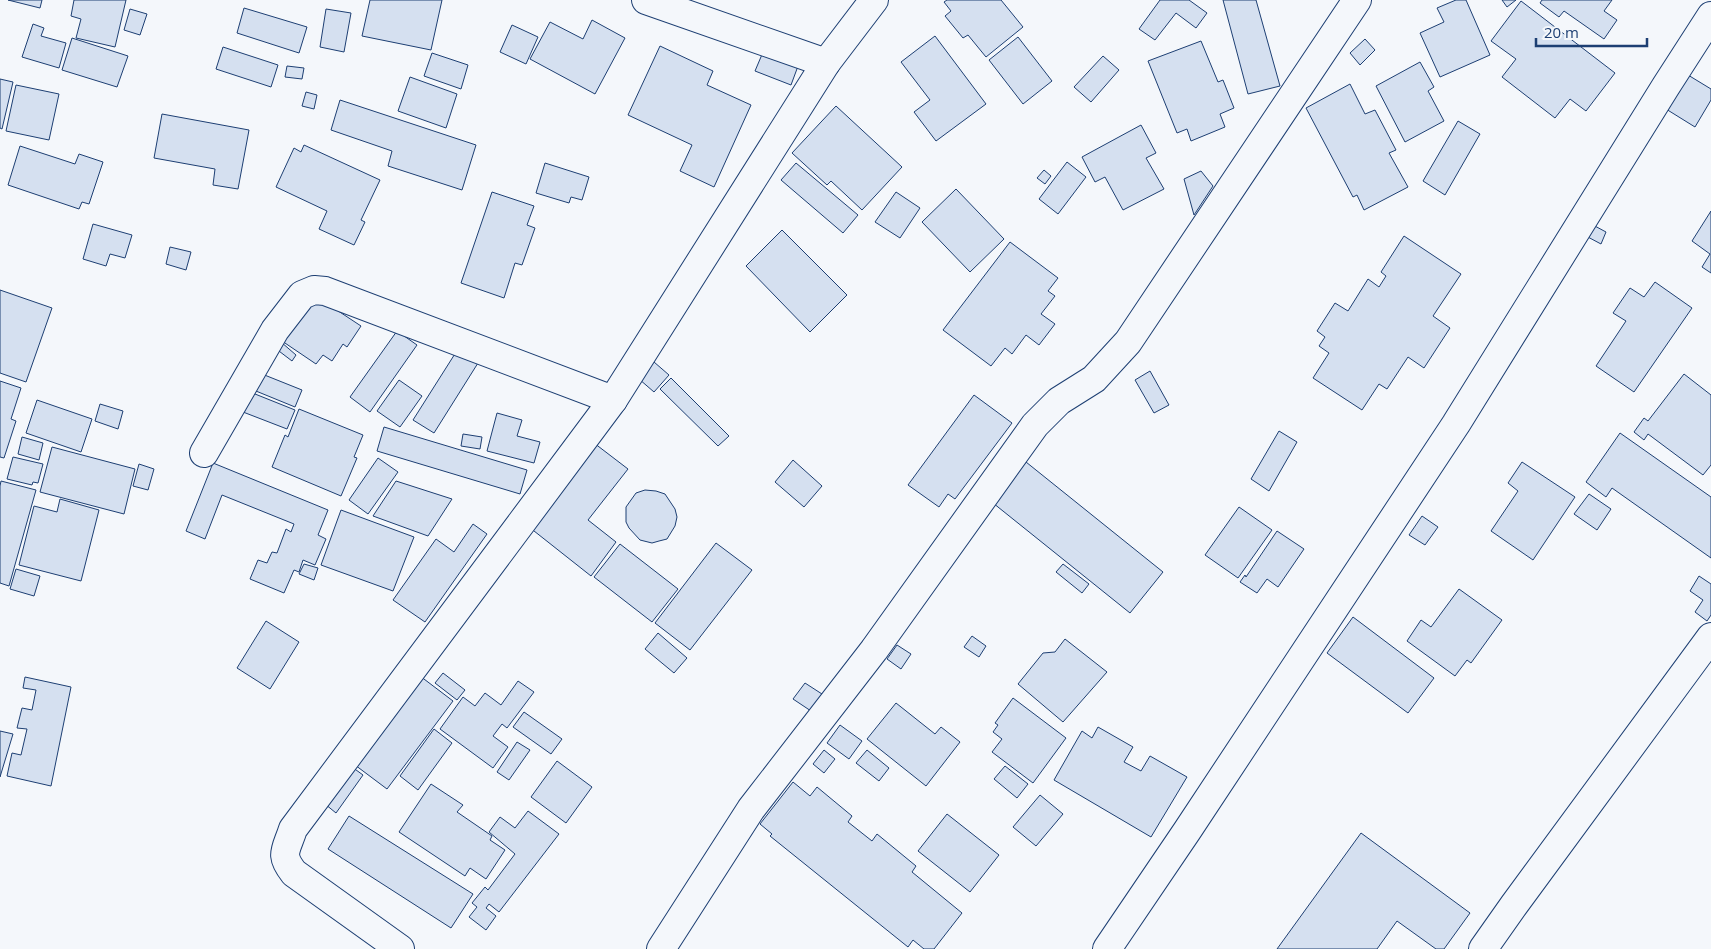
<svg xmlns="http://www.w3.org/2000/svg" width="1711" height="949" viewBox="0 0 1711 949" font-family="'Open Sans',sans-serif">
  <rect width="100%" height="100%" fill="#f4f7fb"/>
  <g fill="#d5e0f0" stroke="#1d3f73">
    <path d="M8 0H42L40 8Z"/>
    <path d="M74 0H126L115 47 76 38 81 19 71 16Z"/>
    <path d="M370 0H442L431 50 362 36Z"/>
    <path d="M947 0H1001L1023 27 986 57 968 35 963 38 945 16 951 11 944 2Z"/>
    <path d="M1160 0H1189L1207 13 1196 28 1176 13 1155 40 1139 29Z"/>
    <path d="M1223 0H1256L1280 86 1248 94Z"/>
    <path d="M1456 0H1466L1490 55 1440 77 1420 33 1444 22 1437 8Z"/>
    <path d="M1502 0H1516L1507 7Z"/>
    <path d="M1542 0H1612L1604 11 1617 20 1604 39 1564 11 1559 17 1540 3Z"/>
    <path d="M1521 1 1615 73 1586 111 1570 99 1555 118 1502 77 1516 59 1491 41Z"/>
    <path d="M244 8 307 27 299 53 237 33Z"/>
    <path d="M130 9 147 14 140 35 124 30Z"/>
    <path d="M326 9 351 13 344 52 320 47Z"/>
    <path d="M592 20 625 38 595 94 530 59 550 22 583 39Z"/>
    <path d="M33 24 44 28 41 36 66 43 59 68 22 57Z"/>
    <path d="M512 25 538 37 526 64 500 52Z"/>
    <path d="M935 36 986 104 936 141 914 112 930 100 901 62Z"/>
    <path d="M1018 37 1052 81 1023 104 989 60Z"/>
    <path d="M72 38 128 56 117 87 62 70Z"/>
    <path d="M1365 39 1375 50 1360 65 1350 53Z"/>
    <path d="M1201 41 1218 82 1223 80 1234 108 1220 114 1225 127 1191 141 1187 129 1177 133 1148 61Z"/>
    <path d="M766 45 801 58 791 85 755 71Z"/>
    <path d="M660 46 713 71 707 85 751 105 714 187 680 171 692 145 628 115Z"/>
    <path d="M223 47 278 65 271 87 216 69Z"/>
    <path d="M432 53 468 65 461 89 424 76Z"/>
    <path d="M1103 56 1119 70 1091 102 1074 87Z"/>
    <path d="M1420 62 1434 87 1428 91 1444 121 1405 142 1376 86Z"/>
    <path d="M287 66 304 68 302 79 285 77Z"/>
    <path d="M1688 75 1711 89V100L1695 127 1666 109Z"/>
    <path d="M410 77 457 94 446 128 398 111Z"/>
    <path d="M0 79 13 82 2 129 0 128Z"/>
    <path d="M1350 84 1365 114 1375 110 1396 150 1389 153 1408 187 1364 210 1357 195 1353 197 1306 108Z"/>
    <path d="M16 85 59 94 49 140 6 131Z"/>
    <path d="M306 92 317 95 314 109 302 106Z"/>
    <path d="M340 100 476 145 462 190 388 166 392 151 331 130Z"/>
    <path d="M836 106 902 167 862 210 831 181 827 185 792 153Z"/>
    <path d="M162 114 249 130 238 189 213 185 215 169 154 158Z"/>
    <path d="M1458 121 1480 134 1445 195 1423 181Z"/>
    <path d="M1141 125 1156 153 1146 158 1164 189 1123 210 1105 177 1095 182 1082 157Z"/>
    <path d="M304 145 380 180 361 220 365 222 354 245 319 229 327 211 276 187 294 148 301 152Z"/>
    <path d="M20 146 75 164 79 154 103 162 89 204 82 202 79 209 8 185Z"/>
    <path d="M1067 162 1086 177 1058 214 1039 199Z"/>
    <path d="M545 163 589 177 582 200 571 197 569 203 536 193Z"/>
    <path d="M796 163 858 215 843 233 781 180Z"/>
    <path d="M1044 170 1051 176 1045 184 1037 178Z"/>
    <path d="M1201 171 1213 186 1194 215 1184 179Z"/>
    <path d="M956 189 1004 239 970 272 922 222Z"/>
    <path d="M492 192 534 206 527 225 535 228 522 265 515 263 504 298 461 283Z"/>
    <path d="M896 192 920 208 900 238 875 222Z"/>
    <path d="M1711 211V273L1702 267 1710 254 1692 241Z"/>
    <path d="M93 224 132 235 125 258 110 254 106 266 83 259Z"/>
    <path d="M1593 225 1606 232 1601 244 1586 236Z"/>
    <path d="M782 230 847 295 810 332 746 266Z"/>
    <path d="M1404 236 1461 274 1433 316 1450 328 1424 368 1408 357 1387 389 1379 384 1362 410 1313 378 1329 353 1319 346 1325 337 1317 331 1335 303 1348 311 1368 279 1379 287 1386 276 1381 272Z"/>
    <path d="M1010 242 1058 278 1048 291 1055 296 1041 314 1055 324 1039 345 1026 335 1012 354 1005 348 991 366 943 330Z"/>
    <path d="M170 247 191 252 186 270 166 264Z"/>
    <path d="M1655 282 1692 308 1634 392 1596 366 1626 321 1613 313 1630 288 1644 297Z"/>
    <path d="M0 290 52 308 26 382 0 373Z"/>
    <path d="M314 295 361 326 347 347 343 344 332 361 323 355 316 364 282 341Z"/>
    <path d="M397 331 417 345 370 412 350 397Z"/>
    <path d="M281 342 296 355 292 361 275 348Z"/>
    <path d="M458 349 478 363 434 433 413 420Z"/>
    <path d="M654 362 669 375 654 392 639 379Z"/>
    <path d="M1150 371 1169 405 1154 413 1135 380Z"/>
    <path d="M257 372 302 390 295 407 251 389Z"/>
    <path d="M1684 374 1711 395V465L1703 475 1648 434 1644 440 1634 432 1644 418 1648 421Z"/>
    <path d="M671 378 729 436 718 446 660 389Z"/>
    <path d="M399 380 422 396 400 427 377 411Z"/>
    <path d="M0 381 21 388 11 419 16 421 4 458 0 457Z"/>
    <path d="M250 392 295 410 287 429 243 412Z"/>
    <path d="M974 395 1012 423 955 499 948 494 939 507 908 485Z"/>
    <path d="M37 400 92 419 81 452 26 433Z"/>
    <path d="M100 404 123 411 118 429 95 421Z"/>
    <path d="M299 409 363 435 354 457 357 458 341 496 272 467 285 435 288 437Z"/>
    <path d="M497 413 522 420 517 436 540 442 534 463 487 451Z"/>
    <path d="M384 427 527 470 520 494 377 451Z"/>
    <path d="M1279 431 1297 442 1269 491 1251 479Z"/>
    <path d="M1620 433 1711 497V558L1612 488 1606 497 1586 482Z"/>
    <path d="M463 434 482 437 480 449 461 446Z"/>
    <path d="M22 437 43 443 39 460 18 454Z"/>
    <path d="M594 443 628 469 588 520 616 542 591 576 529 527Z"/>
    <path d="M52 447 135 469 124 514 40 492Z"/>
    <path d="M13 457 43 464 38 483 33 482 32 485 7 479Z"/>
    <path d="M378 458 398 472 368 514 349 500Z"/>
    <path d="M793 460 822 486 804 507 775 482Z"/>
    <path d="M1026 462 1163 572 1130 613 993 503Z"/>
    <path d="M1522 462 1575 497 1533 560 1491 531 1518 491 1508 483Z"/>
    <path d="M213 463 328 510 318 535 326 539 315 565 303 560 299 572 294 570 284 593 250 579 258 560 267 563 272 552 277 553 286 529 291 532 294 524 222 495 205 539 186 531Z"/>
    <path d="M139 464 154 469 148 490 133 486Z"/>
    <path d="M1 481 36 490 9 586 0 583V486Z"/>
    <path d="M396 481 452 499 428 536 373 516Z"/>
    <path d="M645 490 656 491 665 494 675 509 677 517 675 526 667 539 659 541 652 543 640 540 629 528 626 522V507L636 493Z"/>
    <path d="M1589 494 1611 509 1597 530 1574 514Z"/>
    <path d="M60 499 99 510 81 581 19 565 34 506 57 512Z"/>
    <path d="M1239 507 1272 530 1238 578 1205 555Z"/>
    <path d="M341 510 414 537 393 591 321 565Z"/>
    <path d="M1422 516 1438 527 1425 545 1409 535Z"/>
    <path d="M473 524 487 534 425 622 393 600 436 539 454 552Z"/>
    <path d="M1277 531 1304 549 1278 587 1267 579 1257 593 1240 582 1245 575 1246 577Z"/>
    <path d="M716 543 752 570 690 650 655 623Z"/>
    <path d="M620 544 678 589 652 622 594 577Z"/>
    <path d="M304 564 318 568 314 580 299 574Z"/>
    <path d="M1063 564 1089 584 1082 593 1056 572Z"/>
    <path d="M16 569 40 576 34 596 10 589Z"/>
    <path d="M1699 576 1711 584V615L1707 621 1695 612 1703 600 1690 591Z"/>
    <path d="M1459 589 1502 620 1471 663 1467 660 1455 676 1407 641 1421 620 1431 627Z"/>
    <path d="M1353 617 1434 678 1408 713 1327 653Z"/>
    <path d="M266 621 299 642 270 689 237 668Z"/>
    <path d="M658 633 687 658 674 673 645 649Z"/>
    <path d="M972 636 986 646 979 657 964 647Z"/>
    <path d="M1065 639 1107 672 1063 722 1018 684 1043 653 1055 652Z"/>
    <path d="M897 645 911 654 901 669 887 659Z"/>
    <path d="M443 673 465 690 457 700 435 683Z"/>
    <path d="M420 676 453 701 387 789 355 765Z"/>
    <path d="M25 677 71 687 51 786 7 776 12 753 21 755 27 729 17 728 22 708 32 710 36 690 23 688Z"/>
    <path d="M518 681 534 692 507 728 502 724 493 736 508 747 493 768 440 729 463 697 475 706 485 693 501 705Z"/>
    <path d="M805 683 822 694 811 711 793 699Z"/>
    <path d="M1013 698 1066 738 1033 783 992 752 1002 739 993 732 998 725 995 723Z"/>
    <path d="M896 703 935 734 941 727 960 742 926 786 867 739Z"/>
    <path d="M524 712 562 739 551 754 513 727Z"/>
    <path d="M840 725 862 741 849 759 827 743Z"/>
    <path d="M1098 727 1133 747 1124 762 1141 771 1150 756 1187 777 1151 837 1054 780 1082 731 1092 738Z"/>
    <path d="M434 729 452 743 418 790 400 776Z"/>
    <path d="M0 731 13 734 0 777Z"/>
    <path d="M517 742 530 750 509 780 497 772Z"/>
    <path d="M824 750 835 759 824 773 813 764Z"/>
    <path d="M867 750 889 768 879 781 856 763Z"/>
    <path d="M557 761 592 787 566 823 531 797Z"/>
    <path d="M1005 766 1028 784 1017 798 994 779Z"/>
    <path d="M352 767 363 775 336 813 325 804Z"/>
    <path d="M793 782 810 796 817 787 852 816 848 822 872 841 877 834 916 866 912 872 962 913 934 949H924L913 940 908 947 770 836 772 834 760 824Z"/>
    <path d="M431 784 463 805 457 812 492 836 490 840 505 850 486 879 470 868 465 876 399 832Z"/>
    <path d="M1040 795 1063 814 1036 846 1013 827Z"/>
    <path d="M528 811 559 834 499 912 489 904 486 908 496 916 486 930 469 917 477 907 472 903 485 887 488 890 515 854 489 832 500 817 515 828Z"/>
    <path d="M947 814 999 855 970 892 918 851Z"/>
    <path d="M349 816 473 894 451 928 328 849Z"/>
    <path d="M1361 833 1470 913 1444 949H1436L1397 921 1377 949H1277Z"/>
  </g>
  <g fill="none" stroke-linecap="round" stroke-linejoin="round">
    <defs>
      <g id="minor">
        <path d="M646 0 826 63"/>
        <path d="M204 453 275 330 302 295 314 290 325 291 613 400"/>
        <path d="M400 949 294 873C279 854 286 851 293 829L613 400 826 63 874 0"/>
        <path d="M661 949 751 809 874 650 1035 425 1059 401 1094 379 1128 342 1357 0"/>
        <path d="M1107 949 1187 831 1456 424 1666 86 1711 16"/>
        <path d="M1483 949 1514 905 1711 637"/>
      </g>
    </defs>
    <use href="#minor" stroke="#1d3f73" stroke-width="30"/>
    <use href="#minor" stroke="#f4f7fb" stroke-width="28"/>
  </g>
  <path d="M1536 38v8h111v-8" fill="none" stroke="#1d3f73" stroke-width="2.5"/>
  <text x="1544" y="38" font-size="15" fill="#1d3f73" stroke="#f4f7fb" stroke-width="4" paint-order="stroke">20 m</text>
</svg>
